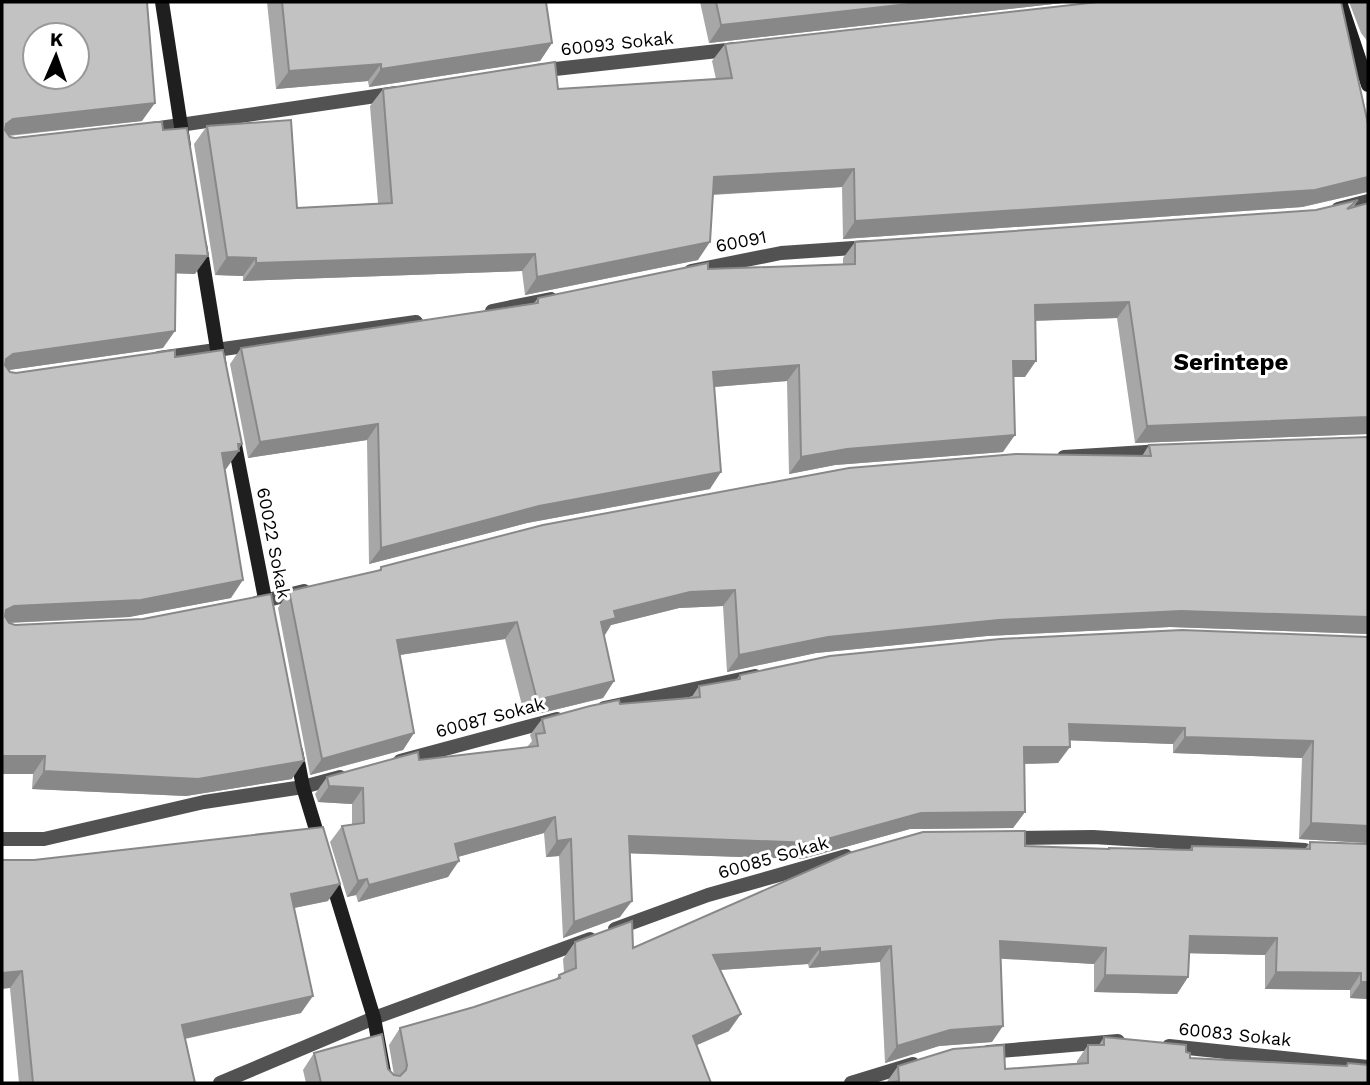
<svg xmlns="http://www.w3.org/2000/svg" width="1370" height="1085" viewBox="0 0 1370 1085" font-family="'Work Sans',sans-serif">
  <rect width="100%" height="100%" fill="#fff"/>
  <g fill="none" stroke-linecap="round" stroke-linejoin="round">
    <g stroke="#525252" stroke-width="14">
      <path d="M537 71 736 49"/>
      <path d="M146 130 396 93"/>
      <path d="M1338 209 1368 201"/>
      <path d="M691 271 781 253 868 247"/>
      <path d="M492 311 551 299"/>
      <path d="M159 358 416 322"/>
      <path d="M1064 457 1162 451"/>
      <path d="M256 603 304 591"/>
      <path d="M604 708 755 676"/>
      <path d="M400 761 557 719"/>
      <path d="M1008 838 1093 837 1305 850"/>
      <path d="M2 839H44L204 802 303 787 340 777"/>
      <path d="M615 929 708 895 846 856"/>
      <path d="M1169 1046 1368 1067"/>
      <path d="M988 1052 1118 1041"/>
      <path d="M220 1083 374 1018 590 939"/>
      <path d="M851 1083 913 1064"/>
    </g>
    <g stroke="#1f1f1f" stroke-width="14">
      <path d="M162 2 184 146"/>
      <path d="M1340 2 1368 85"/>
      <path d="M200 245 220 367"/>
      <path d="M233 435 268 614"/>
      <path d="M296 751 303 787 321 846"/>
      <path d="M330 875 374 1018 386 1083"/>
    </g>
  </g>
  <g fill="#a7a7a7">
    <path d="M2 2 142 121 9 136 15 138 163 130 195 274 176 273 163 348 9 370 10 372 16 373 175 357 242 444 226 469H225L231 598 129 617 9 623 292 779 186 796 32 789 33 774H2Z"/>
    <path d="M267 2H546L552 43 540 61 369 87 368 81 276 89Z"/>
    <path d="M700 2H1071L709 43Z"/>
    <path d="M1349 2H1368V42L1361 33Z"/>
    <path d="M725 44 1368 124V190L1367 192 1302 207 843 239 842 187 713 195 698 260 525 295 522 271 243 281V276L215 275 194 144 207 126 297 208 378 203 370 106 383 89H558L716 79 712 61Z"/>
    <path d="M1358 200 1353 208 1368 434 1135 443 1117 318 1035 321 1025 377H1013L1003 452 835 465 789 474 787 381 714 387 710 489 527 523 369 564 367 440 248 458 230 364 241 348 534 303 538 298 708 269 843 264V258L855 242 1316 210Z"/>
    <path d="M1368 437V634L1170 627 987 636 816 653 727 672 723 606 679 608 611 625 604 635 614 681 603 698 525 717 505 639 400 655 414 733 403 750 310 775 278 608 289 591 379 570 381 567 1142 456 1149 445Z"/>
    <path d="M1368 637V843L1299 839 1302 758 1173 753V744L1070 740 1058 763 1025 764V812L1013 828 910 829 802 859 630 853 620 917 563 938 559 856 546 857 544 833 458 857 448 877 358 902 356 895 347 897 330 842 342 826 352 824V804L318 802 315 794 327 777 419 760 527 747 532 741 530 735 542 719 620 704 691 698 699 686 736 680 740 675Z"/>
    <path d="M1310 842 1368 844V999L1350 998V990L1265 989V955L1189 953 1188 977 1177 994 1094 992V964L1000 958 992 1042 939 1046 885 1063 880 962 809 968 808 964 720 970 729 1031 697 1045 711 1083H306L303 1070 314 1053 388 1069 394 1075 389 1045 400 1028 474 1007 556 979 559 975 564 973 563 959 575 942 633 948 1025 846 1108 849 1109 848 1189 850 1192 846 1305 849Z"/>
    <path d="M2 860 328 901 294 908 301 1013 185 1039 195 1083H19L10 988Z"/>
    <path d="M1104 1037 1186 1052 1190 1058 1345 1066 1348 1063 1368 1083H886L898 1066 1005 1069 1077 1063V1061L1088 1045H1099Z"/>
  </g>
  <g fill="#888">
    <path d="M926 2H1071L709 43 721 25Z"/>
    <path d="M552 43 540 61 369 87 381 69Z"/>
    <path d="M381 64 368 81 276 89 289 71Z"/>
    <path d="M155 103 142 121 2 136 6 124 13 119Z"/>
    <path d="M854 169 842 187 701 195 714 177Z"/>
    <path d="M1368 177V190L1367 192 1302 207 843 239 855 221Z"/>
    <path d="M710 242 698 260 525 295 537 277Z"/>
    <path d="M535 254 522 271 243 281 256 263Z"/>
    <path d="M176 255 208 256 195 274 163 273Z"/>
    <path d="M227 257 256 258 243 276 215 275Z"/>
    <path d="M1129 302 1117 318 1023 321 1035 305Z"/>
    <path d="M175 331 163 348 2 371 6 359 13 354Z"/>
    <path d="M1013 361H1036L1025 377H1001Z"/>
    <path d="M799 365 787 381 701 388 713 372Z"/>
    <path d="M1368 417V434L1135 443 1147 426Z"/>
    <path d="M378 424 367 440 248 458 260 442Z"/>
    <path d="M1015 435 1003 452 835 465 789 474 801 457 847 449Z"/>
    <path d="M238 444H242L236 451H239L226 469 210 471 222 453Z"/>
    <path d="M721 472 710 489 527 523 369 564 381 548 539 506Z"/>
    <path d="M243 580 231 598 129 617 2 623 6 610 14 606Z"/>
    <path d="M735 590 723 606 679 608 611 625 605 635 589 639 601 622 614 611 690 592Z"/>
    <path d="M1181 611 1368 617V634L1170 627 987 636 816 653 727 672 739 655 828 637 999 620Z"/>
    <path d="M517 622 505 639 386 657 397 640Z"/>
    <path d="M614 681 603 698 525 717 537 700Z"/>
    <path d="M1069 724 1185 728 1173 744 1058 740Z"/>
    <path d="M414 733 403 750 310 775 322 759Z"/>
    <path d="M1185 737 1313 741 1302 758 1173 753Z"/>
    <path d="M1024 747H1070L1058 763 1013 764Z"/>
    <path d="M2 756H45L33 774H2Z"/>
    <path d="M304 761 292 779 186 796 32 789 44 771Z"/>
    <path d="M329 786 363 788 352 804 318 802Z"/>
    <path d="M1025 812 1013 828 910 829 802 859 617 853 629 836 921 813Z"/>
    <path d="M555 817 544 833 443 861 455 844Z"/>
    <path d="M1311 823 1368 826V843L1299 839Z"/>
    <path d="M571 839 559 856 546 857 557 841Z"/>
    <path d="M459 861 448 877 358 902 369 885Z"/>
    <path d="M367 879 356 895 347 897 358 881Z"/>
    <path d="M340 884 328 901 279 911 291 894Z"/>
    <path d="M632 901 620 917 563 938 574 922Z"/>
    <path d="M1190 936 1277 938 1265 955 1178 953Z"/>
    <path d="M1000 941 1106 948 1094 964 988 958Z"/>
    <path d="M891 946 880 962 809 968 820 952Z"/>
    <path d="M820 948 808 964 702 971 713 955Z"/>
    <path d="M22 971 10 988 2 989V973Z"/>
    <path d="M1276 972 1361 973 1350 990 1265 989Z"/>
    <path d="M1105 975 1188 977 1177 994 1094 992Z"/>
    <path d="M1361 982H1368V999L1350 998Z"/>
    <path d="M313 996 301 1013 169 1042 182 1025Z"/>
    <path d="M741 1014 729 1031 681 1052 693 1036Z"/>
    <path d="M1003 1026 992 1042 939 1046 885 1063 897 1046 950 1030Z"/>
  </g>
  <g fill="#c2c2c2" stroke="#888" stroke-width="2" fill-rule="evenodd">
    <path d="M2 2H147L155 103 13 119 6 124 5 130 10 137 15 138 156 122H162L163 130 187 128 208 256 176 255 175 331 13 354 6 359 5 365 10 372 16 373 175 350V357L223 350 242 444H238L239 451 222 453 243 580 141 600 14 606 6 610 5 616 9 623 15 625 143 619 271 594 304 761 198 779 44 771 45 756H2ZM35 35H77V77H35Z"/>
    <path d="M282 2H546L552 43 381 69V64L289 71Z"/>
    <path d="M716 2H926L721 25Z"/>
    <path d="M1098 2H1341L1368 124V177L1315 190 855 221 854 169 714 177 710 242 537 277 535 254 256 263V258L227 257 207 126 291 120 297 208 392 203 383 89 555 62 558 89 732 78 725 44Z"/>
    <path d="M1358 200 1347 209 1368 203V417L1147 426 1129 302 1035 305 1036 361H1013L1015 435 847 449 801 457 799 365 713 372 721 472 539 506 381 548 378 424 260 442 241 348 538 303V298L708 263V269L855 264V242L1316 210Z"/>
    <path d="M1368 437V617L1181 611 999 620 828 637 739 655 735 590 690 592 614 611 616 618 601 622 614 681 537 700 517 622 397 640 414 733 322 759 289 591 381 570V567L543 525 849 468 1016 454 1151 456 1149 445Z"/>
    <path d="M1182 630 1368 637V826L1311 823 1313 741 1185 737V728L1069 724 1070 747H1024L1025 812 921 813 813 843 629 836 632 901 574 922 571 839 557 841 555 817 455 844 459 861 369 885 367 879 358 881 342 826 364 823 363 788 329 786 327 777 418 752 419 760 538 746 536 734 545 733 542 719 590 706 619 700 620 704 700 697 699 686 740 679V675L830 656 1000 639Z"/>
    <path d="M323 827 340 884 291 894 313 996 182 1025 195 1083H33L22 971 2 973V860H34Z"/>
    <path d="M1025 831V846L1109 849V848L1192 850V846L1310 849V842L1368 844V982H1361V973L1276 972 1277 938 1190 936 1188 977 1105 975 1106 948 1000 941 1003 1026 950 1030 897 1046 891 946 820 952V948L713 955 741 1014 693 1036 711 1083H321L314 1053 382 1034 388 1069 394 1075 400 1076 406 1070 407 1065 400 1028 474 1007 560 978 559 975 576 968 575 942 632 921 633 948 849 853 923 832Z"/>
    <path d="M1104 1037 1186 1045V1052L1190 1053V1058L1347 1066 1348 1063 1368 1065V1083H888L899 1081 898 1066 953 1049 1004 1045 1005 1069 1088 1063V1045H1104Z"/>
  </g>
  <g text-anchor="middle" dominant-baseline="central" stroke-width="6" stroke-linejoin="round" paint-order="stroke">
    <g font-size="18" fill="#000" stroke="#fff">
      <text transform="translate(617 43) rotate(-6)">60093 Sokak</text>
      <text transform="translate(741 241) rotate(-11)">60091</text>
      <text transform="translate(274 543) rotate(79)">60022 Sokak</text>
      <text transform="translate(490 717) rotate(-15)">60087 Sokak</text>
      <text transform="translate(773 857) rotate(-16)">60085 Sokak</text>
      <text transform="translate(1235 1034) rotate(6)">60083 Sokak</text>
    </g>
    <g font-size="24" font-weight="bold" fill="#000" stroke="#fff">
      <text x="1231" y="362">Serintepe</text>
    </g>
  </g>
  <rect width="1370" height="1085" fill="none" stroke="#000000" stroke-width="7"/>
  <g transform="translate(56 56) rotate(2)"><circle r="33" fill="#ffffff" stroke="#999999" stroke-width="2"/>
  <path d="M0-5L12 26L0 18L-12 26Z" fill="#000000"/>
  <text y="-10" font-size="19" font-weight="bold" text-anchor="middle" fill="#000000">K</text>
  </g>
</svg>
